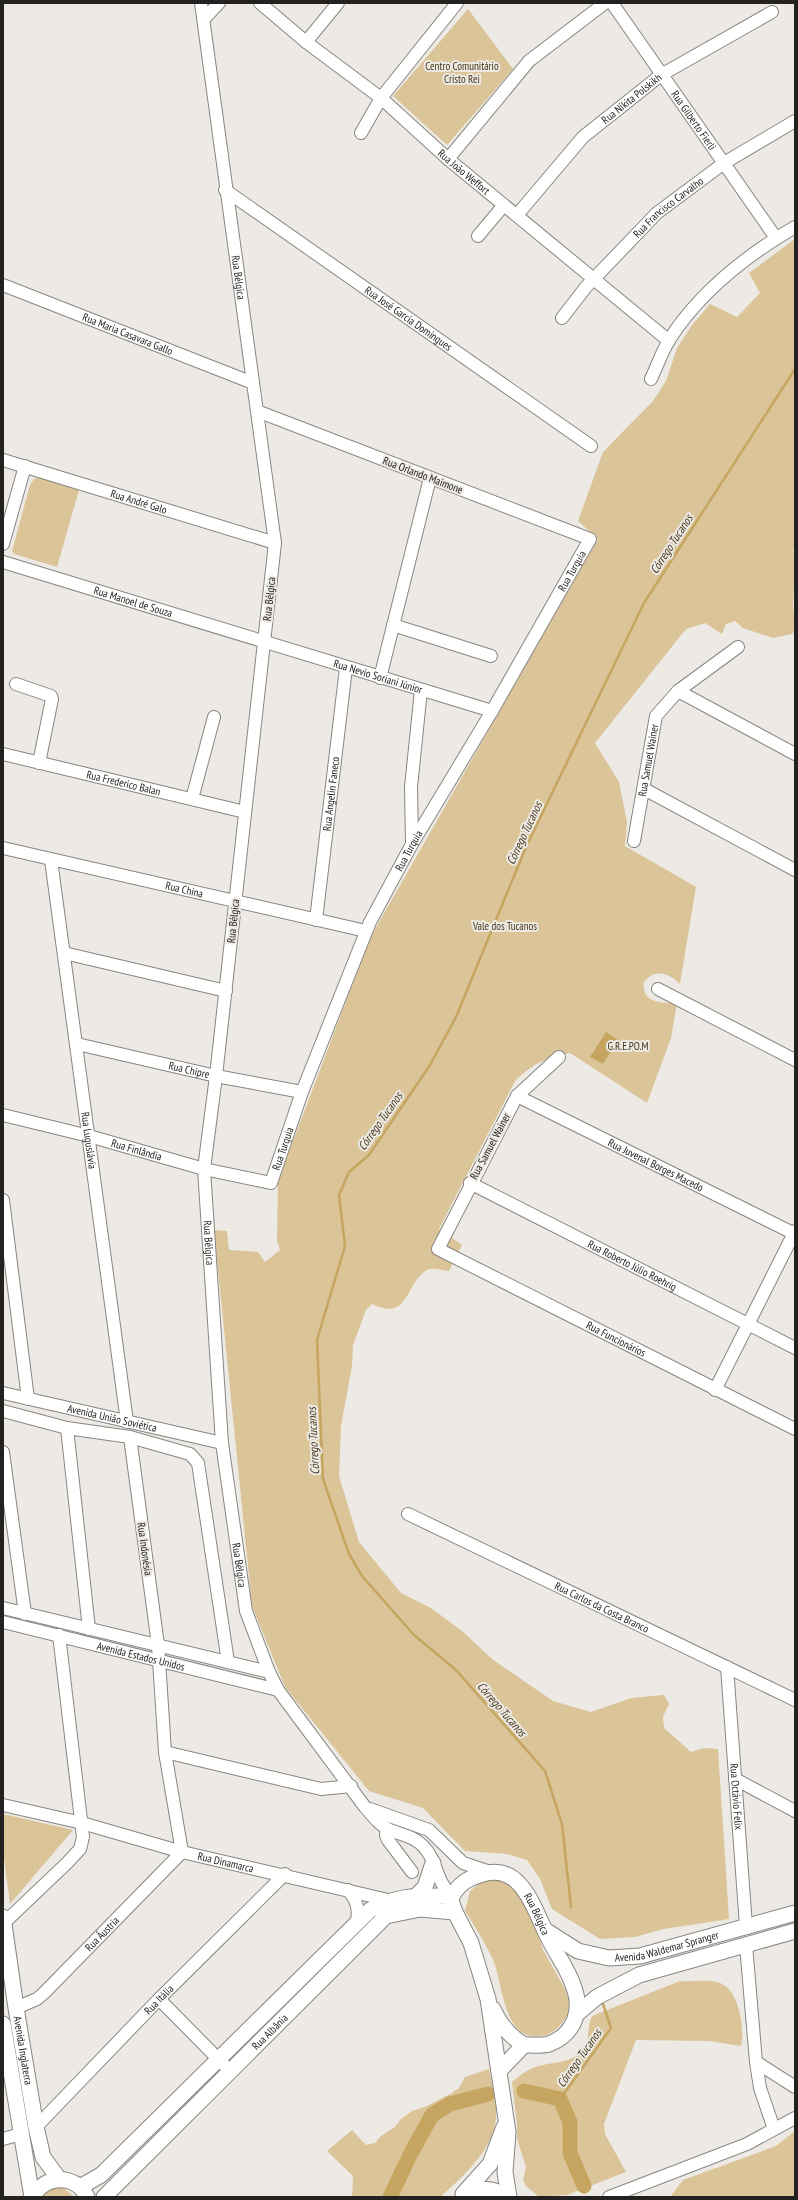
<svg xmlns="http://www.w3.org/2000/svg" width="798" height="2200" viewBox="0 0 798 2200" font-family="'PT Sans Narrow',sans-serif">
  <rect width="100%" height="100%" fill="#edeae5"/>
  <g fill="#dac498">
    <path d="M468 9 513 69 447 145 393 96Z"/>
    <path d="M795 239V549L793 550 795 561 793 606 795 629 792 634 773 638 743 628 735 621 726 624 722 634 705 623 686 629 595 743 619 782 627 822 625 846 696 887 680 984C669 973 655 968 644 982 641 1003 661 1003 677 1003L671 1038 647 1103 570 1053C545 1059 533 1063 515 1081L439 1229 462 1245 449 1271C442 1270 433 1267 427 1270 404 1284 410 1322 372 1304L366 1310 353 1345 352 1366 341 1426 339 1476 359 1542 401 1593 431 1608 462 1631 492 1659 553 1701 591 1712 631 1698 664 1695 669 1704 663 1717 664 1728 691 1752 704 1748 718 1749 729 1919 664 1929 635 1937 600 1939 552 1909 540 1879 527 1860 507 1854 465 1851 423 1808 369 1791 285 1687 252 1606 214 1230 227 1231 229 1250 258 1252 265 1262 280 1250 277 1240 278 1180 371 936 598 539 578 521 603 452 653 401 666 381 677 348 692 325 710 304 737 317 760 293 749 273Z"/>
    <path d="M41 477 79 490 57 567 14 554 12 551 30 485 34 479Z"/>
    <path d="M3 1814 73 1830 10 1904 3 1851Z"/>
    <path d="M488 1877 511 1880 533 1918 543 1950 565 1989 571 2008C564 2022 558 2032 542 2036 504 2043 503 1986 494 1962 486 1944 475 1927 465 1911L470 1891Z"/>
    <path d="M680 1981C692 1982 708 1979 720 1983 739 1990 745 2028 741 2046L709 2041 636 2040 604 2124 605 2134 626 2172 567 2195 539 2197 526 2186 523 2180 526 2167 517 2139V2124L512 2082C518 2077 525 2071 533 2068 549 2061 576 2065 585 2046 590 2037 587 2026 592 2016Z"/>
    <path d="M489 2069C492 2084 497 2102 496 2118 495 2148 461 2179 440 2197H352L353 2176 327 2151 352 2130 366 2145 375 2143 381 2136 395 2127 401 2119 412 2111 427 2106 452 2093 459 2088 465 2077Z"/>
    <path d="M795 2131V2197H670L683 2180 776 2146Z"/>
    <path d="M59 2187 65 2189 74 2197H38L44 2190Z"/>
  </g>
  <path fill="#c5a560" d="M606 1032 618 1040 603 1064 590 1057Z"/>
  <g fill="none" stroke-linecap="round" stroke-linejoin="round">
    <g stroke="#c5a560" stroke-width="2.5">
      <path d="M571 1907 562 1824 545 1771 456 1670 414 1635 362 1576 349 1554 323 1479 317 1340 345 1246 339 1195 349 1172 369 1155 430 1065 456 1017 526 847 644 603 795 369"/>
      <path d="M560 2099 611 2028 603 2004"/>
    </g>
    <g stroke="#c5a560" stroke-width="15">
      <path d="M524 2091 560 2099 570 2122V2153L584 2186"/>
      <path d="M390 2197 411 2153 432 2115 450 2104 488 2094"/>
    </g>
    <defs>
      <g id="minor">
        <path id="s1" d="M201 3 275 543 216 1076 204 1169 222 1443 246 1611 269 1672 278 1690 365 1807C372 1815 380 1826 390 1830 401 1835 414 1836 423 1846 438 1861 435 1881 452 1896"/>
        <path id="s2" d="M260 3 306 42 381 98 448 159 669 341"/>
        <path id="s3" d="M612 3 776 238"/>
        <path d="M204 19 219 3"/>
        <path d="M306 42 338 3"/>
        <path d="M361 133 381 98 457 3"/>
        <path d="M448 159 529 61 605 3"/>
        <path id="s4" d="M225 190 591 446"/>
        <path id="s5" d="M517 215 583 137 661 75 772 12"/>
        <path d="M478 236 504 205"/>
        <path id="s6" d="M3 285 253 383"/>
        <path id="s7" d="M562 318 586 287 657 213 724 163 795 121"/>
        <path d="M651 379C657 366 662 352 669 340 699 293 747 255 795 227"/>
        <path id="s8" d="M3 460 275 543"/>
        <path d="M3 544 25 466"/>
        <path id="s9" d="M3 562 492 711"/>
        <path d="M393 625 491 656"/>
        <path d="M380 678 430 478"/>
        <path d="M16 684 51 696 52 699 39 763"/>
        <path d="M678 691 795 754"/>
        <path id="s10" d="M3 754 245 812"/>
        <path d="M644 789 795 870"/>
        <path d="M192 799 214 717"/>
        <path id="s11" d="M634 841 656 716 678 691 738 647"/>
        <path d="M412 842 411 787 421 690"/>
        <path id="s12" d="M3 848 366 931"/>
        <path id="s13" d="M51 860 127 1422"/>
        <path id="s14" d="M316 920 346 668"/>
        <path d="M64 953 226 991"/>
        <path d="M658 989 795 1060"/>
        <path id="s15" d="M77 1044 216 1076 302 1092"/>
        <path id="s16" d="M559 1057 517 1096 438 1249 795 1429"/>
        <path id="s17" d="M517 1096 795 1234"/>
        <path id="s18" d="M3 1115 89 1136 204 1169 271 1183 302 1092 370 922 412 844 492 711 590 539 257 411"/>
        <path id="s19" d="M470 1183 795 1348"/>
        <path d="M3 1200 28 1399"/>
        <path d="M715 1390 795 1231"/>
        <path id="s20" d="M3 1393 222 1443"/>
        <path d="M3 1411 67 1428 130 1437 190 1454 198 1463 228 1662"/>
        <path d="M67 1428 89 1629"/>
        <path d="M3 1452 25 1614"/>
        <path id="s21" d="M408 1514 795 1700"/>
        <path d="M3 1608 269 1672"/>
        <path id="s22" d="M3 1622 278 1690"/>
        <path id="s23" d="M727 1667 746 1926"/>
        <path d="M165 1752 321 1789 351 1786"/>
        <path d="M735 1779 795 1811"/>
        <path id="s24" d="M3 1805 82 1823 182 1852 388 1900"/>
        <path d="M370 1809 429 1830 463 1863 490 1872"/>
        <path d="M387 1829 386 1835 388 1840 412 1872"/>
        <path d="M348 1890C357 1901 359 1908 357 1922"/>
        <path d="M4 1923 67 1863 80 1849 83 1837 59 1635"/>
        <path d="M746 1945 756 2062 760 2088 774 2129"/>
        <path d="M159 1999 230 2071"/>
        <path id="s25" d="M16 2008 37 1999 44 1993 182 1852 165 1752 158 1645 130 1437"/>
        <path d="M756 2062 795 2087"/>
        <path id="s26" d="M36 2127 159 1999 285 1874"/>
        <path d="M3 2139 21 2134"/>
        <path d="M609 2197 747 2144 795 2118"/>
      </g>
      <g id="major">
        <path d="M416 1896 425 1887 433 1863"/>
        <path id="s27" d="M452 1896C460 1883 468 1878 483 1874 523 1862 535 1913 549 1939 556 1954 568 1969 573 1985 583 2010 575 2034 549 2044 542 2046 532 2045 524 2045L499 2071"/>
        <path d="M452 1903 455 1912 471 1943 488 1999 508 2132 505 2172 509 2197"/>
        <path id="s28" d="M3 1917 16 2008 36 2127 43 2157 59 2179"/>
        <path id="s29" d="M545 1930 578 1951 609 1958 640 1956 795 1913"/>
        <path d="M493 2009C500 2025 509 2036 524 2045"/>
        <path d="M578 2013 597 1997 639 1975 795 1931"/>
        <path d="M3 2024 32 2197"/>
        <path d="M80 2187 101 2175 370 1910C399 1894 420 1896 452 1896"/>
        <path d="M463 2194 490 2164 504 2127"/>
        <path d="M465 2194C479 2187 495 2188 507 2197"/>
        <path d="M33 2197C44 2174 77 2174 87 2197"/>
        <path id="s30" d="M104 2197 386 1916 420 1909 455 1912"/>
      </g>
    </defs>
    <use href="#minor" stroke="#888681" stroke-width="14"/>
    <use href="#major" stroke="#888681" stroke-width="17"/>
    <use href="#minor" stroke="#fff" stroke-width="12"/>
    <use href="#major" stroke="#fff" stroke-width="15"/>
  </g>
  <g text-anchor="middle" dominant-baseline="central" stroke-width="4" stroke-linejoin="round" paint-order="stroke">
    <g font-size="11" fill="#433516" stroke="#edeae5">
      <text x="462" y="66">Centro Comunitário<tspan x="462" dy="13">Cristo Rei</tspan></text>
      <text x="505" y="926">Vale dos Tucanos</text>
      <text x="628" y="1046">G.R.E.PO.M</text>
    </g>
    <g font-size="11" fill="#232220" stroke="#edeae5">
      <text stroke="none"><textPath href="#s5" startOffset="164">Rua Nikita Polskikh</textPath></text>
      <text stroke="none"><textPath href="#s3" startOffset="143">Rua Gilberto Fierli</textPath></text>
      <text stroke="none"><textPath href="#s2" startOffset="265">Rua João Weffort</textPath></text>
      <text stroke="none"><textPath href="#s7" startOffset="154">Rua Francisco Carvalho</textPath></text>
      <text stroke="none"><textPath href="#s1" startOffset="277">Rua Bélgica</textPath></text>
      <text stroke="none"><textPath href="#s4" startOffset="224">Rua José Garcia Domingues</textPath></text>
      <text stroke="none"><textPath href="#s6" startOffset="134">Rua Maria Casavara Gallo</textPath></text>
      <text transform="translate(423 475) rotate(21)">Rua Orlando Maimone</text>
      <text stroke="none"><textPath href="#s8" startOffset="142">Rua André Galo</textPath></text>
      <text stroke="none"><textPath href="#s18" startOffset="961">Rua Turquia</textPath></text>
      <text transform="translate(269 599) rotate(-84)">Rua Bélgica</text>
      <text stroke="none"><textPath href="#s9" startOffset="136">Rua Manoel de Souza</textPath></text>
      <text stroke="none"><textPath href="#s9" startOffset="392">Rua Nevio Soriani Júnior</textPath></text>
      <text stroke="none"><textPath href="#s11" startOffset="82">Rua Samuel Wainer</textPath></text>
      <text stroke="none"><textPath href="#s10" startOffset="124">Rua Frederico Balan</textPath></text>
      <text stroke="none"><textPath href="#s14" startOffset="127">Rua Angelin Faneco</textPath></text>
      <text stroke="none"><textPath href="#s18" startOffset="637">Rua Turquia</textPath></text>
      <text stroke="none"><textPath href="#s12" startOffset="186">Rua China</textPath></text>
      <text transform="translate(233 921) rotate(-84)">Rua Bélgica</text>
      <text stroke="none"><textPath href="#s15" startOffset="115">Rua Chipre</textPath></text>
      <text stroke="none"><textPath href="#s13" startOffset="283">Rua Luguslávia</textPath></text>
      <text transform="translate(490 1146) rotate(-62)">Rua Samuel Wainer</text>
      <text stroke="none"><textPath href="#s18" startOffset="313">Rua Turquia</textPath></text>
      <text stroke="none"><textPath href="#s18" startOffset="138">Rua Finlândia</textPath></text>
      <text stroke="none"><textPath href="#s17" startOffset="155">Rua Juvenal Borges Macedo</textPath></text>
      <text stroke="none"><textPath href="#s1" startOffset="1249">Rua Bélgica</textPath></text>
      <text stroke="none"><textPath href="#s19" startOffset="182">Rua Roberto Júlio Roehrig</textPath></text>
      <text stroke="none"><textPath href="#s16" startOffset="429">Rua Funcionários</textPath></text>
      <text stroke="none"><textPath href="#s20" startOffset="112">Avenida União Soviética</textPath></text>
      <text transform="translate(145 1549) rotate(82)">Rua Indonésia</text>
      <text stroke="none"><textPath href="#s1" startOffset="1573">Rua Bélgica</textPath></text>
      <text stroke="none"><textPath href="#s21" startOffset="215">Rua Carlos da Costa Branco</textPath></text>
      <text stroke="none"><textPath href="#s22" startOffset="142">Avenida Estados Unidos</textPath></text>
      <text stroke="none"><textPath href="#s23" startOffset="130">Rua Octávio Felix</textPath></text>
      <text stroke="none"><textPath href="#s24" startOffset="230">Rua Dinamarca</textPath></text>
      <text stroke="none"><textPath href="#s27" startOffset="114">Rua Bélgica</textPath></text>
      <text stroke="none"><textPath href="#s25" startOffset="115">Rua Áustria</textPath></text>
      <text stroke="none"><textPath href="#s29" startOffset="130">Avenida Waldemar Spranger</textPath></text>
      <text stroke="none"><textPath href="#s26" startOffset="177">Rua Itália</textPath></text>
      <text stroke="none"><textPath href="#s30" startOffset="234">Rua Albânia</textPath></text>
      <text stroke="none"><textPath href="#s28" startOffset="135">Avenida Inglaterra</textPath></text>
    </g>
    <g font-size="12" font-style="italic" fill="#47391b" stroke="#edeae5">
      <text transform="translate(671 544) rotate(-57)">Córrego Tucanos</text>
      <text transform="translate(524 833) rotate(-65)">Córrego Tucanos</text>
      <text transform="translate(380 1121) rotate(-55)">Córrego Tucanos</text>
      <text transform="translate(313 1441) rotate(-93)">Córrego Tucanos</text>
      <text transform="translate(502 1709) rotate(49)">Córrego Tucanos</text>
      <text transform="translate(579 2058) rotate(-55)">Córrego Tucanos</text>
    </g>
  </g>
  <rect width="798" height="2200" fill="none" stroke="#232220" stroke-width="8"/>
</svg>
